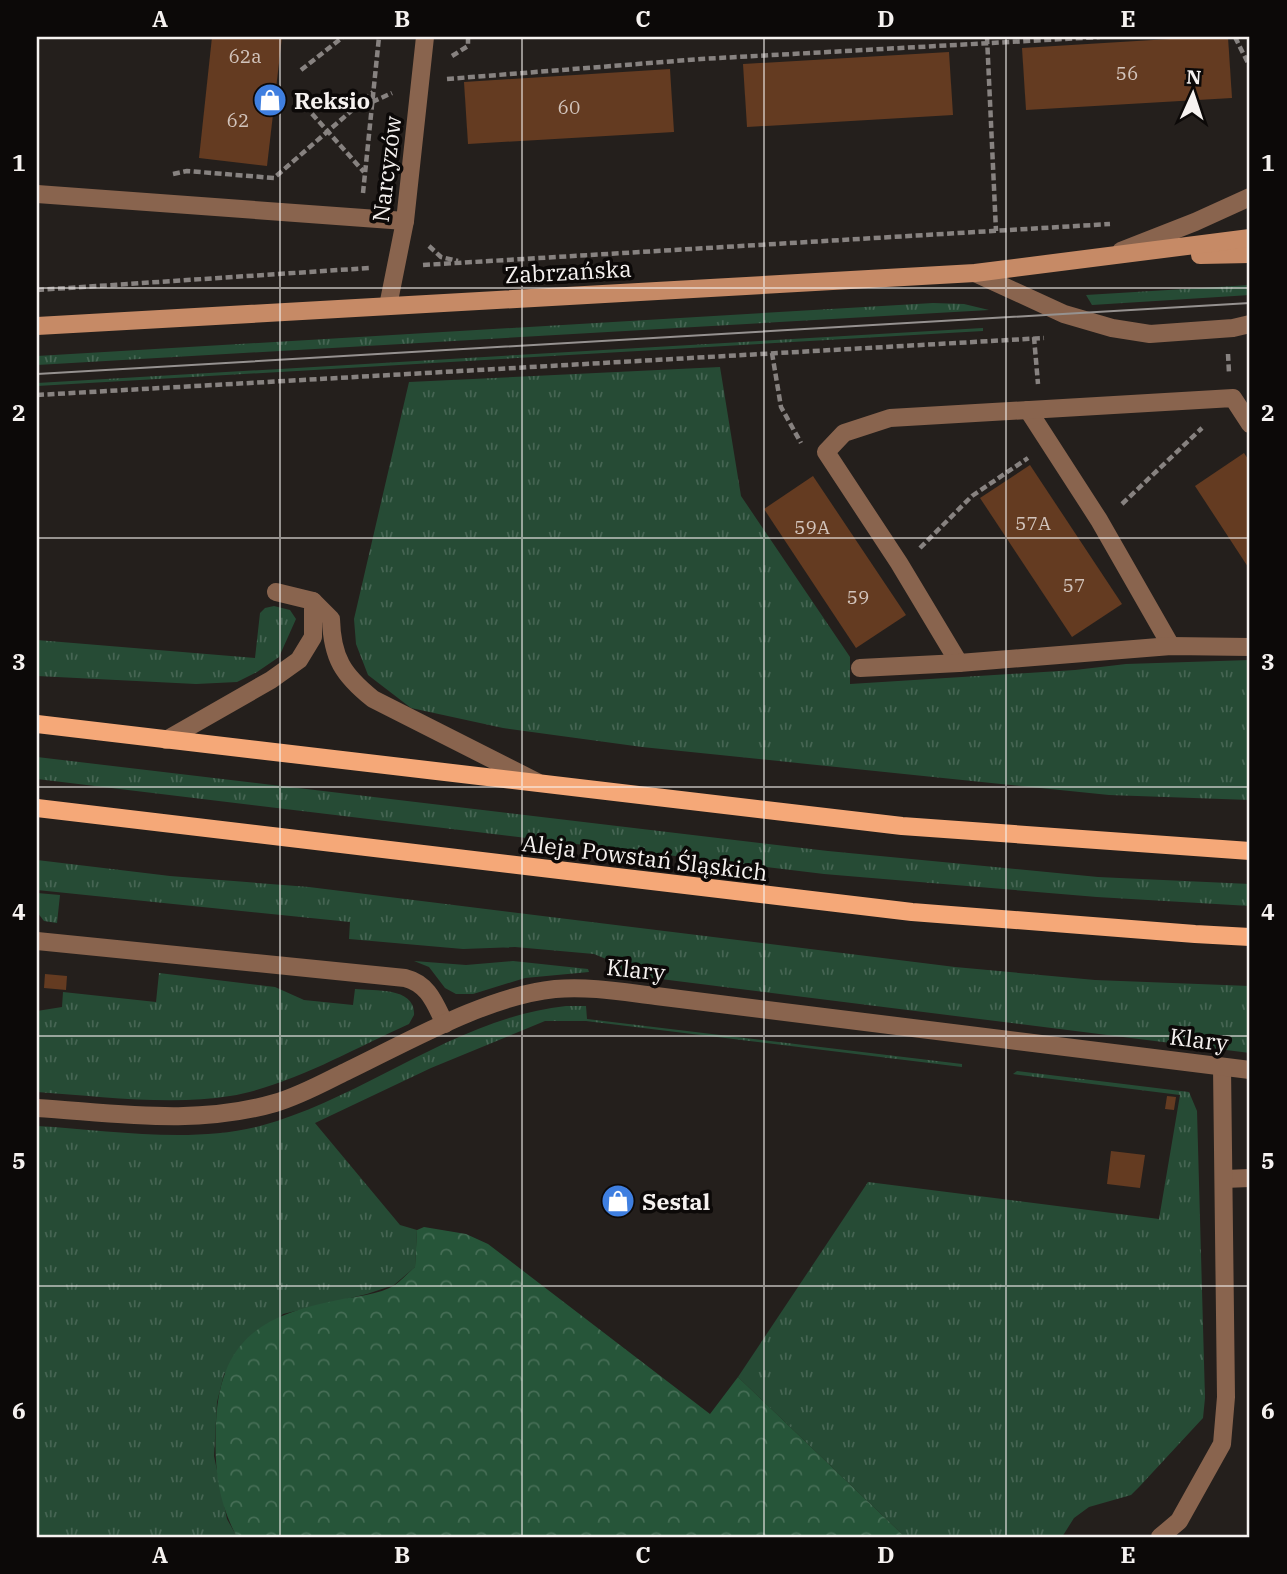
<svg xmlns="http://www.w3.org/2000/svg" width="1287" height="1574" viewBox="0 0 1287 1574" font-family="'IBM Plex Serif',serif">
  <defs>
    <pattern id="grass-tufts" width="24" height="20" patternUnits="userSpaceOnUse" patternTransform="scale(1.75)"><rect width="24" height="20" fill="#264b35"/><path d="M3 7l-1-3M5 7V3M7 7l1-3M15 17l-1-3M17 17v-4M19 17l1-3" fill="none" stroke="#466553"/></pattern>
    <pattern id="forest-crowns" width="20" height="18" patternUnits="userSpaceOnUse" patternTransform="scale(1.75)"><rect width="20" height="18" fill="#265539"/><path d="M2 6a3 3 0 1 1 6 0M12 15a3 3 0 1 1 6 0" fill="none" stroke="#466e56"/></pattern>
  </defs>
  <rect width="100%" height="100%" fill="#241f1c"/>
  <g fill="url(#grass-tufts)">
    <path d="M1250 285V295L1092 305 1086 295Z"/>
    <path d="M933 303 964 304 989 310 37 365V356Z"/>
    <path d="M983 328V331L37 386V383Z"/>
    <path d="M720 367 741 496 850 657V684L1075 670 1126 664 1250 660V800L1109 795 642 747 503 728 411 708 368 675 356 644 354 619 409 382Z"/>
    <path d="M274 606 290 610 296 619 279 657 257 672 237 682 196 684 37 676V640L255 658 260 613 265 608Z"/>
    <path d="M37 757 828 851 1098 877 1250 884V906L1097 897 824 874 37 779Z"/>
    <path d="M37 860 170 876 309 887 955 967 1095 980 1250 986V1053L613 973 606 959 594 954 515 947 463 949 349 939 350 922 37 890Z"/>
    <path d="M37 893 60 895 57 923 44 921 37 912Z"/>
    <path d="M414 961 466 965 513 961 588 969 589 972 525 978 473 994H456L445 988 429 967Z"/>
    <path d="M159 973 275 987 304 1000 353 1005 355 989C375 991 416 987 414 1015L409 1024C353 1049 290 1086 230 1096 171 1106 97 1096 37 1092V1011L62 1007 63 992 156 1002Z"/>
    <path d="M566 1006H586L587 1019 962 1064V1067L586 1021H545L431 1068 315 1123 400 1225 417 1230 415 1267 394 1285 367 1294 283 1314 224 1374 217 1402 214 1456 227 1519 237 1537H37V1126C108 1130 190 1144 260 1126 367 1097 455 1018 566 1006Z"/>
    <path d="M1017 1071 1189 1092 1197 1111 1205 1398 1203 1418 1140 1486 1131 1495 1089 1507 1074 1518 1062 1537H905L738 1377 868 1182 1159 1219 1180 1095 1013 1074Z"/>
  </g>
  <path fill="url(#forest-crowns)" d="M424 1227 466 1234 488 1244 710 1414 738 1377 905 1537H237C217 1501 214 1463 216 1423 220 1339 262 1315 338 1300 356 1296 379 1295 395 1285 402 1280 409 1272 415 1267L417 1230Z"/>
  <g fill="#643b21">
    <path d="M212 37H282L267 166 199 158Z"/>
    <path d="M1202 37H1228L1232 98 1026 110 1022 48Z"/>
    <path d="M949 52 953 115 747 127 743 64Z"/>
    <path d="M670 69 674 132 468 144 464 82Z"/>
    <path d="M1244 453 1250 462V570L1195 486Z"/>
    <path d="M1030 465 1122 604 1072 637 980 498Z"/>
    <path d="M813 476 906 615 856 648 764 509Z"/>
    <path d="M45 974 67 976 66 990 44 988Z"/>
    <path d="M1167 1096 1176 1097 1174 1110 1165 1109Z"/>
    <path d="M1111 1151 1145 1155 1140 1188 1107 1184Z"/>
  </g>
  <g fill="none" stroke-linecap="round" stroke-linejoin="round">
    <g stroke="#878280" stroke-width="4.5" stroke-dasharray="7 3.5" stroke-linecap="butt">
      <path d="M987 37 996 231"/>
      <path d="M1235 37 1250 67"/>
      <path d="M452 56 468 46V37"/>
      <path d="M301 70 343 37"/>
      <path d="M447 79 701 59 1100 37"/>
      <path d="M298 98 364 172"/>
      <path d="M372 102 392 93"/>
      <path d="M173 174 187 171 274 178 373 92"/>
      <path d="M363 193 379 37"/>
      <path d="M429 246 441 257 458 261"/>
      <path d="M423 265 1110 224"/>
      <path d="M37 290 369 268"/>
      <path d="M1034 337 1038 384"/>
      <path d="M772 353 781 407 801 443"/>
      <path d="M1228 354 1229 373"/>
      <path d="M37 395 1044 338"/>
      <path d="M1122 504 1202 428"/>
      <path d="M920 548 972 496 1028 458"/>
    </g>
    <g stroke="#89644e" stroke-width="18">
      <path d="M1121 251 1195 222 1250 197"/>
      <path d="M975 273 1064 314 1112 328 1150 334 1233 328 1250 324"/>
      <path d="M1028 410 1099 520 1171 646"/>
      <path d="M313 601 331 619C332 658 343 675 373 699L537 782"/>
      <path d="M959 663 899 563 826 452 844 433 890 418 1233 398 1250 424"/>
      <path d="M166 740 271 680 299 660 313 637V601L276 592"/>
      <path d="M37 941 405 978C429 984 435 1004 445 1024"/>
      <path d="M1224 1179 1250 1178"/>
      <path d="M1160 1537 1179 1521 1222 1444 1226 1397 1222 1067"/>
    </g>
    <g stroke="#89644e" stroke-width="18">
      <path d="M37 194 405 221"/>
      <path d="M388 306 405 221 425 37"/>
      <path d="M860 668 959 663 1171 646 1250 647"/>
      <path d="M37 1108C117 1113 196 1126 275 1103 299 1096 321 1084 343 1073 406 1043 486 996 555 989 589 986 623 992 656 996L1250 1070"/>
    </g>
    <g stroke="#c68a66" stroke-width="18">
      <path d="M1200 255 1250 254"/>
      <path d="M37 326 975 273 1250 238"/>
    </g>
    <g stroke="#f5a878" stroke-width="18">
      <path d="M37 724 902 826 1250 851"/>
      <path d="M37 808 912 912 1195 934 1250 937"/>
    </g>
    <path stroke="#969290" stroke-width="2" d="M37 374 1250 303"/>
  </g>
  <path fill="none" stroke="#f6f2f0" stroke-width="2" stroke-opacity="0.55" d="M280 37V1537M522 37V1537M764 37V1537M1006 37V1537M37 288H1250M37 538H1250M37 787H1250M37 1036H1250M37 1286H1250"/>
  <defs>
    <symbol id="shop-disc" viewBox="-11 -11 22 22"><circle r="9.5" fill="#3f7fe0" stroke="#0c0908"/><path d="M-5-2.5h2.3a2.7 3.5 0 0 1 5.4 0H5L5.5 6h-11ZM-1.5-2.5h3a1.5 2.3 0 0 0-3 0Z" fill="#fff"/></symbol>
  </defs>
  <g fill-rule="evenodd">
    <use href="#shop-disc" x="251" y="81" width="38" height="38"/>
    <use href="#shop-disc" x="599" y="1182" width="38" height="38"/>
  </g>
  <g text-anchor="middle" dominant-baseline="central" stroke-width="7" stroke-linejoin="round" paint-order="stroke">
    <g font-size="19" fill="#d2c4bc">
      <text x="245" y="56">62a</text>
      <text x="1127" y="73">56</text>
      <text x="569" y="107">60</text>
      <text x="238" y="120">62</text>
      <text x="1033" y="523">57A</text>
      <text x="812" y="527">59A</text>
      <text x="1074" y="585">57</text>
      <text x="858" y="597">59</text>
    </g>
    <g font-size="23" font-weight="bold" fill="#f6f2f0" stroke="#0c0908" text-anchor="start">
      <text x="294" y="100">Reksio</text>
      <text x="642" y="1201">Sestal</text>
    </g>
    <g font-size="23" fill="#f6f2f0" stroke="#0c0908">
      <text transform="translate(386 169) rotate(-83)">Narcyzów</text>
      <text transform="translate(568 271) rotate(-3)">Zabrzańska</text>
      <text transform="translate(645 857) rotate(7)">Aleja Powstań Śląskich</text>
      <text transform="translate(636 969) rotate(6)">Klary</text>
      <text transform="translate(1199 1039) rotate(7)">Klary</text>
    </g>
  </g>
  <rect width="1287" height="1574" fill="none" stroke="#0c0908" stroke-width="77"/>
  <g transform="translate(1193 94) rotate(3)" stroke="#0c0908" stroke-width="5" paint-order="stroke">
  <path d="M0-5L12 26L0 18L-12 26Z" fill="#f6f2f0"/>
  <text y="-10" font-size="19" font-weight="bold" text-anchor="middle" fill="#f6f2f0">N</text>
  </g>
  <rect x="38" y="38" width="1210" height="1498" fill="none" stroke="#f6f2f0" stroke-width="2.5"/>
  <g font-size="23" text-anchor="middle" font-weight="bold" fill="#f6f2f0">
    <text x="160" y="27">A</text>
    <text x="402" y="27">B</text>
    <text x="643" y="27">C</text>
    <text x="886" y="27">D</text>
    <text x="1128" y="27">E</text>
    <text x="19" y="171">1</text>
    <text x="1268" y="171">1</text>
    <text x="19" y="421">2</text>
    <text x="1268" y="421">2</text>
    <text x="19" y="670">3</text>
    <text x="1268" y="670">3</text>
    <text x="19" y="920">4</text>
    <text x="1268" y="920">4</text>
    <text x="19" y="1169">5</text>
    <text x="1268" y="1169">5</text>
    <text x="19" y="1419">6</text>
    <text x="1268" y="1419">6</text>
    <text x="160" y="1563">A</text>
    <text x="402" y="1563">B</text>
    <text x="643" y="1563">C</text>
    <text x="886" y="1563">D</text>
    <text x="1128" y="1563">E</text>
  </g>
</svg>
